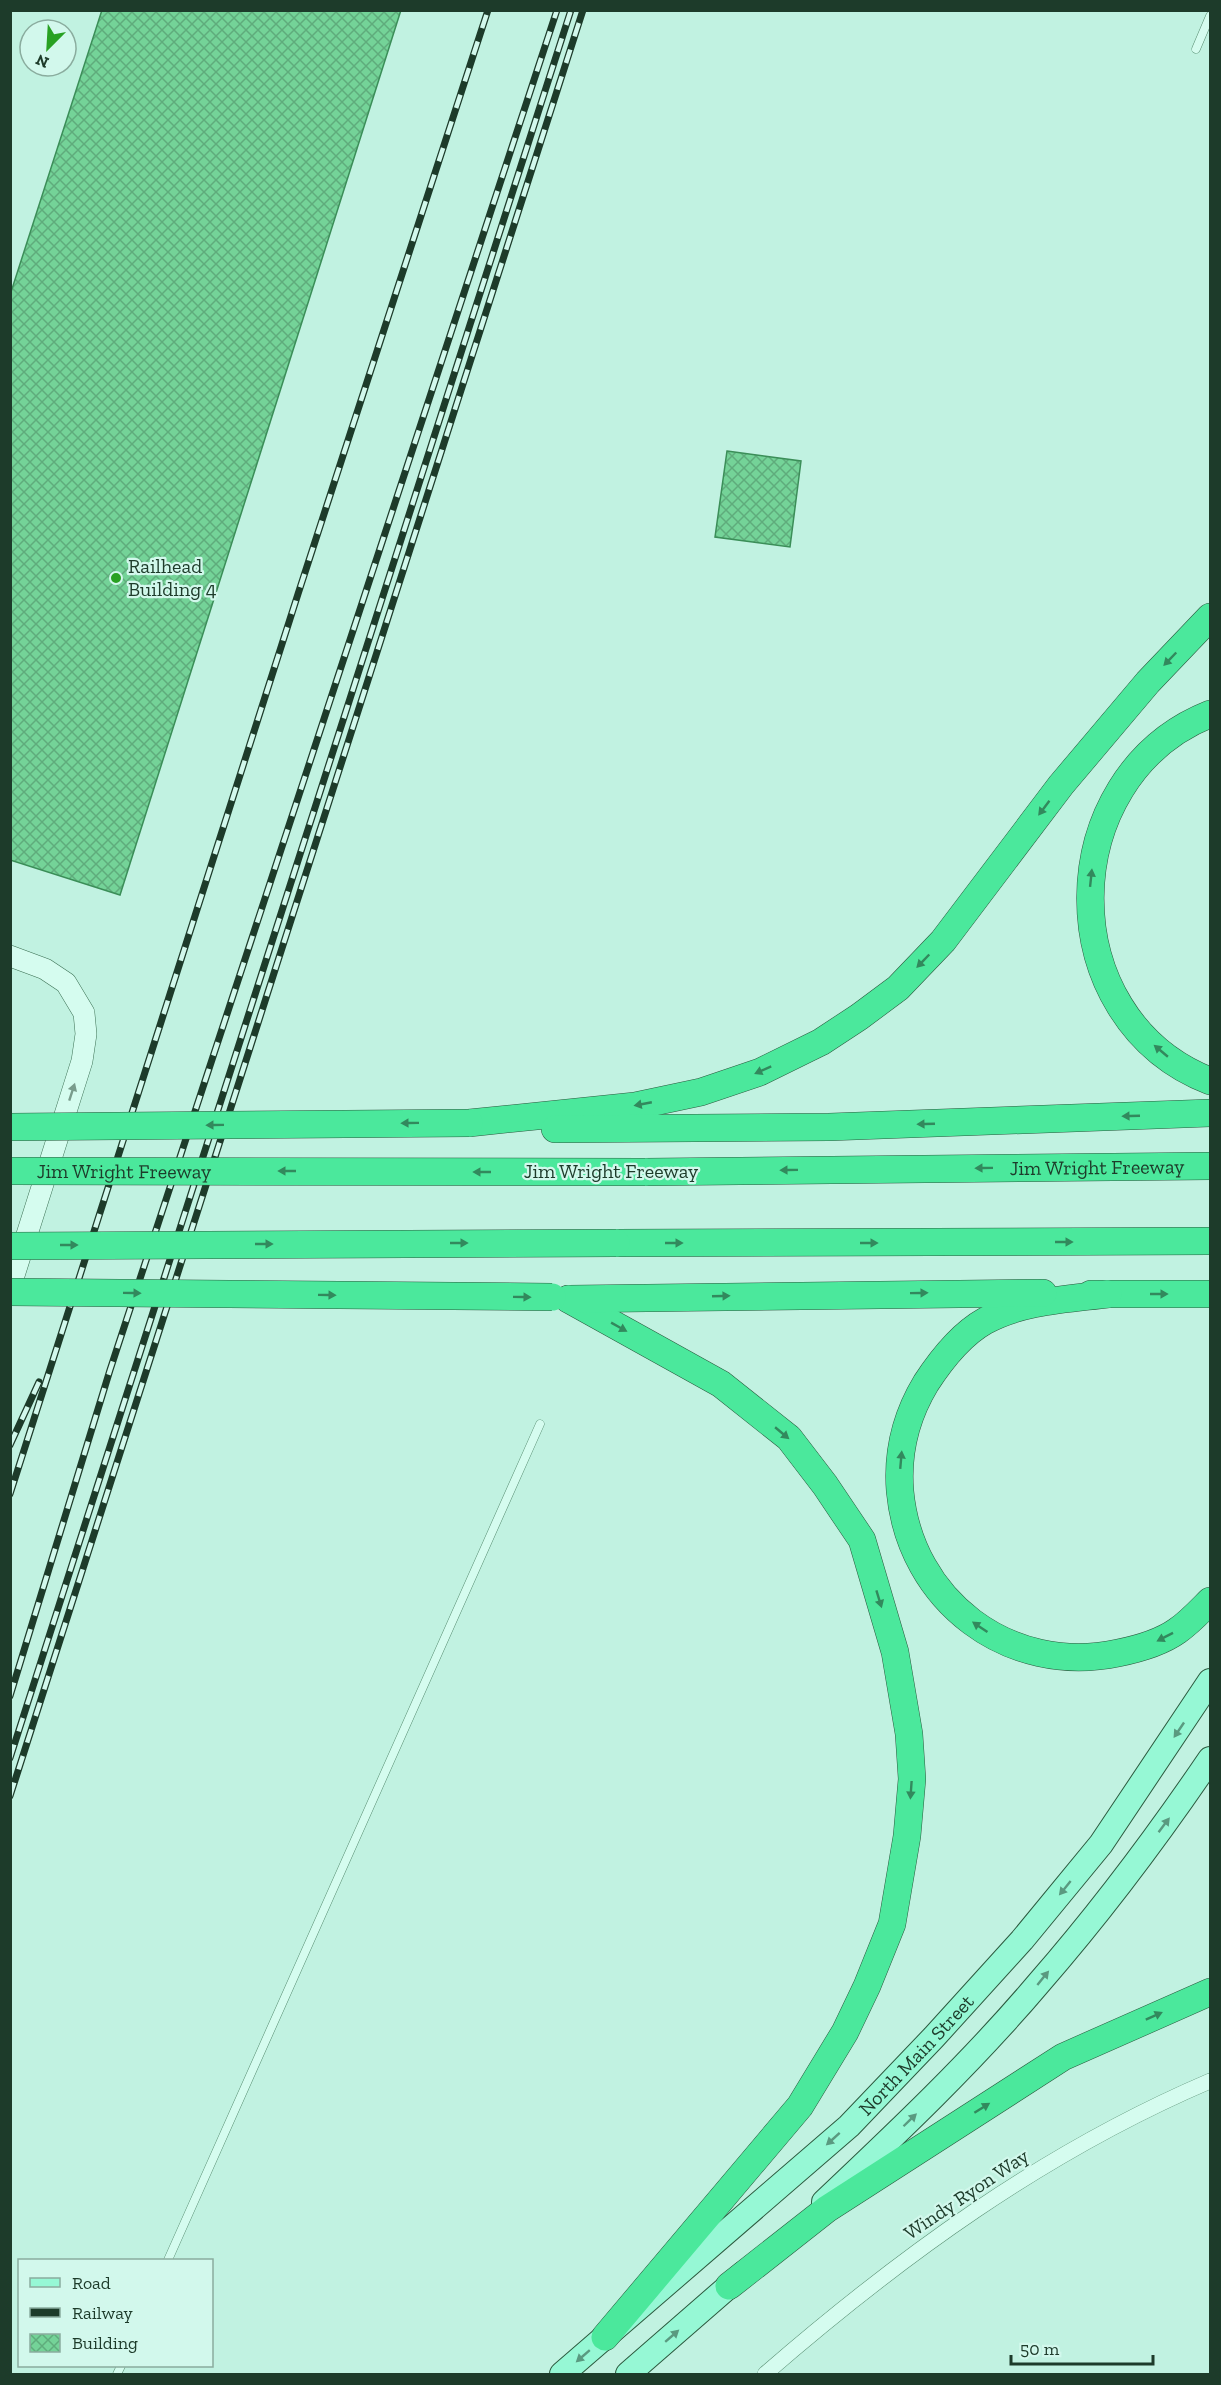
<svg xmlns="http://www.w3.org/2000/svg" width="1221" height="2385" viewBox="0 0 1221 2385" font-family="'Zilla Slab',serif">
  <defs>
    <pattern id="building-cross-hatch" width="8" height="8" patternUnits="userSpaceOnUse" patternTransform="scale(1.5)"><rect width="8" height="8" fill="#74d398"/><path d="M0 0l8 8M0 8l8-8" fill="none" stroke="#5fac7c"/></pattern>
  </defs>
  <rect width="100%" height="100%" fill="#c1f2e1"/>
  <g fill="url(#building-cross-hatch)" stroke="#3b8e58" stroke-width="1.5">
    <path d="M102 10H401L120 895 10 860V295Z"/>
    <path d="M727 451 801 461 790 547 715 537Z"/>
  </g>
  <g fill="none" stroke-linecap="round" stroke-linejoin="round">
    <defs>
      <g id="lane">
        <path d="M1196 49 1210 16"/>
        <path d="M168 2260 540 1424"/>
        <path d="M117 2374 121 2366"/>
      </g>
      <path id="street" d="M765 2374C901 2256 1044 2152 1210 2081"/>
      <path id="secondary" d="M10 956 45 969 66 983 84 1013 86 1034 82 1061 10 1288"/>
      <g id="primary">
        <path d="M824 2202C898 2132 972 2062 1038 1984 1100 1913 1157 1837 1210 1759"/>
        <path id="s1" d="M562 2374 849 2126 934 2037 1022 1940 1101 1844 1210 1681"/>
        <path d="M628 2374 744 2273"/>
      </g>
      <g id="highway">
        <path d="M1210 714C1052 777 1049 1018 1210 1081"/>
        <path d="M469 1123 635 1106 701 1092 760 1072 821 1042 859 1017 898 988 943 941 1061 785 1148 682 1210 617"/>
        <path d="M555 1129 829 1127 1210 1113"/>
        <path id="s2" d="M645 1172 1210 1166"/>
        <path d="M616 1243 1210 1241"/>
        <path d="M1091 1294H1210"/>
        <path d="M1108 1294C1068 1299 1021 1301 985 1321 960 1335 941 1360 926 1383 906 1416 897 1453 900 1491 910 1601 1009 1676 1118 1653 1138 1649 1160 1643 1177 1631 1189 1623 1200 1611 1210 1601"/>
        <path d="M568 1299 721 1384 789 1438 825 1485 862 1540 895 1652 909 1734 912 1779 907 1836 892 1924 867 1986 845 2032 800 2106 605 2337"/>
        <path d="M569 1299 1043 1293"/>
        <path d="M729 2286 827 2209 1063 2057 1210 1992"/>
      </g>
    </defs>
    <use href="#lane" stroke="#578d71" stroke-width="9"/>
    <use href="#street" stroke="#578d71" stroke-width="16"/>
    <use href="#secondary" stroke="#3a6f52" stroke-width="22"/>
    <use href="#primary" stroke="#2c5a3f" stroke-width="26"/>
    <use href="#highway" stroke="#2c5a3f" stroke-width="28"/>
    <use href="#lane" stroke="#d5fcef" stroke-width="8"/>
    <use href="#street" stroke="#d5fcef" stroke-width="15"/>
    <use href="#secondary" stroke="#d5fcef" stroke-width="21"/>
    <use href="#primary" stroke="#96f8d5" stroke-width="24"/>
    <use href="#highway" stroke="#4be89c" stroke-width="27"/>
    <defs>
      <g id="rail">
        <path d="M10 1445 39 1382"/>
        <path d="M10 1494 298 594 488 10"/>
        <path d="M10 1696 110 1370 557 10"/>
        <path d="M10 1758 571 10"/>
        <path d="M10 1796 583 10"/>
      </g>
    </defs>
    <use href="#rail" stroke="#1d3b2a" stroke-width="7"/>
    <use href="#rail" stroke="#d2f8ec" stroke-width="4.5" stroke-dasharray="14" stroke-linecap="butt"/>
    <defs>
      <g id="highway-bridge">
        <path d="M10 1127 469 1123"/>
        <path id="s3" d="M10 1171 645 1172"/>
        <path d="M10 1246 616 1243"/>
        <path d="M10 1292 552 1297"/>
      </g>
    </defs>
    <use href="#highway-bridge" stroke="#2c5a3f" stroke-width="28" stroke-linecap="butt"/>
    <use href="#highway-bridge" stroke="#4be89c" stroke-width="27"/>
  </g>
  <defs><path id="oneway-solid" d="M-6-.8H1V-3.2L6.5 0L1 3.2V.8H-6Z" transform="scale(1.5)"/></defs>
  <g fill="#32895d">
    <use href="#oneway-solid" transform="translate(1170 659) rotate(134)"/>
    <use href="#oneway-solid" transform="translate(1044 808) rotate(127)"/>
    <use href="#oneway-solid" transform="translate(1091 878) rotate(-84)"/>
    <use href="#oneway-solid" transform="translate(923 961) rotate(134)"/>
    <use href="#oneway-solid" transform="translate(1161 1051) rotate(-140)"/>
    <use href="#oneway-solid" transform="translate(763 1070) rotate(156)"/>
    <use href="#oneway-solid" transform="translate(643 1104) rotate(169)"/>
    <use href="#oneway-solid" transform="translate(1131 1116) rotate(178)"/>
    <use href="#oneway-solid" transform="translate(410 1123) rotate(179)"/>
    <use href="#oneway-solid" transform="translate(926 1124) rotate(178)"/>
    <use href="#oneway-solid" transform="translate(215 1125) rotate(179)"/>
    <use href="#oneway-solid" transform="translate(984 1168) rotate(179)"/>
    <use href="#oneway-solid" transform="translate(789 1170) rotate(179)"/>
    <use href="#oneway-solid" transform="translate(287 1171) rotate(-180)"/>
    <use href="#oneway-solid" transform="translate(482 1172) rotate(-180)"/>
    <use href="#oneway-solid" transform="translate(1064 1242)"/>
    <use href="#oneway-solid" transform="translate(459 1243)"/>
    <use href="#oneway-solid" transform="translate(674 1243)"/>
    <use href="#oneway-solid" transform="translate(869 1243)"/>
    <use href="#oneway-solid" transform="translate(264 1244)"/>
    <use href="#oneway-solid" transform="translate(69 1245)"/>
    <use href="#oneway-solid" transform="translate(132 1293) rotate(1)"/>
    <use href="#oneway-solid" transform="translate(919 1293) rotate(-1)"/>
    <use href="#oneway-solid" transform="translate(1159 1294)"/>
    <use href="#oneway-solid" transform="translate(327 1295) rotate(1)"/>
    <use href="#oneway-solid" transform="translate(721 1296) rotate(-2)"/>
    <use href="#oneway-solid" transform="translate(522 1297) rotate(1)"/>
    <use href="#oneway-solid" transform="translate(619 1327) rotate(29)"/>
    <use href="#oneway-solid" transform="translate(782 1433) rotate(40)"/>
    <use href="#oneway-solid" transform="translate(901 1460) rotate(-85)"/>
    <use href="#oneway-solid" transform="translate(879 1599) rotate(73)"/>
    <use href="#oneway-solid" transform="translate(980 1627) rotate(-146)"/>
    <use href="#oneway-solid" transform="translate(1165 1637) rotate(153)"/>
    <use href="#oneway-solid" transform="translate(911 1790) rotate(94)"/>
    <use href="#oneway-solid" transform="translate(1154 2016) rotate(-24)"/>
    <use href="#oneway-solid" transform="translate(982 2108) rotate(-32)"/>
  </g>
  <use fill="#799c8c" href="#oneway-solid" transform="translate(72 1092) rotate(-72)"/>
  <g fill="#5a9a80">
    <use href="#oneway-solid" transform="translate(1179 1730) rotate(124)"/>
    <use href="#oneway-solid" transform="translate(1164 1825) rotate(-53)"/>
    <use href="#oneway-solid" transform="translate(1065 1888) rotate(129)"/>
    <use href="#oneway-solid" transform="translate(1043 1978) rotate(-51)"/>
    <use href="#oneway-solid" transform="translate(910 2120) rotate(-44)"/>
    <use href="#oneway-solid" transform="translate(833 2139) rotate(138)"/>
    <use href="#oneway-solid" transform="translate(672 2336) rotate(-41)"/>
    <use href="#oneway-solid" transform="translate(583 2356) rotate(139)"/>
  </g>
  <circle fill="#28a122" stroke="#d2f8ec" stroke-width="2" cx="116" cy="578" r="6"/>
  <g text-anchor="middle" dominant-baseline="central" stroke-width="4.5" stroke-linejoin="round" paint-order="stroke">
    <g font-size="20" fill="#1d3b2a" stroke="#d2f8ec" text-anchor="start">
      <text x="128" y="566">Railhead<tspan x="128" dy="23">Building 4</tspan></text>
    </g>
    <g font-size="20" fill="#1d3b2a" stroke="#d2f8ec">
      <text stroke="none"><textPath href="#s2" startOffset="452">Jim Wright Freeway</textPath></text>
      <text stroke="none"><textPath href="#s3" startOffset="114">Jim Wright Freeway</textPath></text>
      <text x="611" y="1171">Jim Wright Freeway</text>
      <text stroke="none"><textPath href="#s1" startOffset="477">North Main Street</textPath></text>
      <text transform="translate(966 2194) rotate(-34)">Windy Ryon Way</text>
    </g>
  </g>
  <rect width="1221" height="2385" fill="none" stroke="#1d3b2a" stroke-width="24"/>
  <rect x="18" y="2259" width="195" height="108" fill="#d2f8ec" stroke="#8aac9e" stroke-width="1.5"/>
  <rect x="30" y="2278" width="30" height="9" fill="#96f8d5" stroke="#8aac9e" stroke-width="1.5"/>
  <text x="72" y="2289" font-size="18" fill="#1d3b2a">Road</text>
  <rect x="30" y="2308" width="30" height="9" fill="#1d3b2a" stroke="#8aac9e" stroke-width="1.5"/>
  <text x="72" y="2319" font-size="18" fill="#1d3b2a">Railway</text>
  <rect x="30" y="2334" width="30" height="18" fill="url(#building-cross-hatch)" stroke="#8aac9e" stroke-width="1.5"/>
  <text x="72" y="2349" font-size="18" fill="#1d3b2a">Building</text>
  <g transform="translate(48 48) rotate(204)"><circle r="28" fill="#d2f8ec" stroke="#8aac9e" stroke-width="1.5"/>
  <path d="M0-4.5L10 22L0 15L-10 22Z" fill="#28a122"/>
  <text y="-9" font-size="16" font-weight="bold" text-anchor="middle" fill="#1d3b2a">N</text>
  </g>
  <path d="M1011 2355v9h142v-9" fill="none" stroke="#1d3b2a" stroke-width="3"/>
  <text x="1020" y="2355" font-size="18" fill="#1d3b2a" stroke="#d2f8ec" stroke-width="4.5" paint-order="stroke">50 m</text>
</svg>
